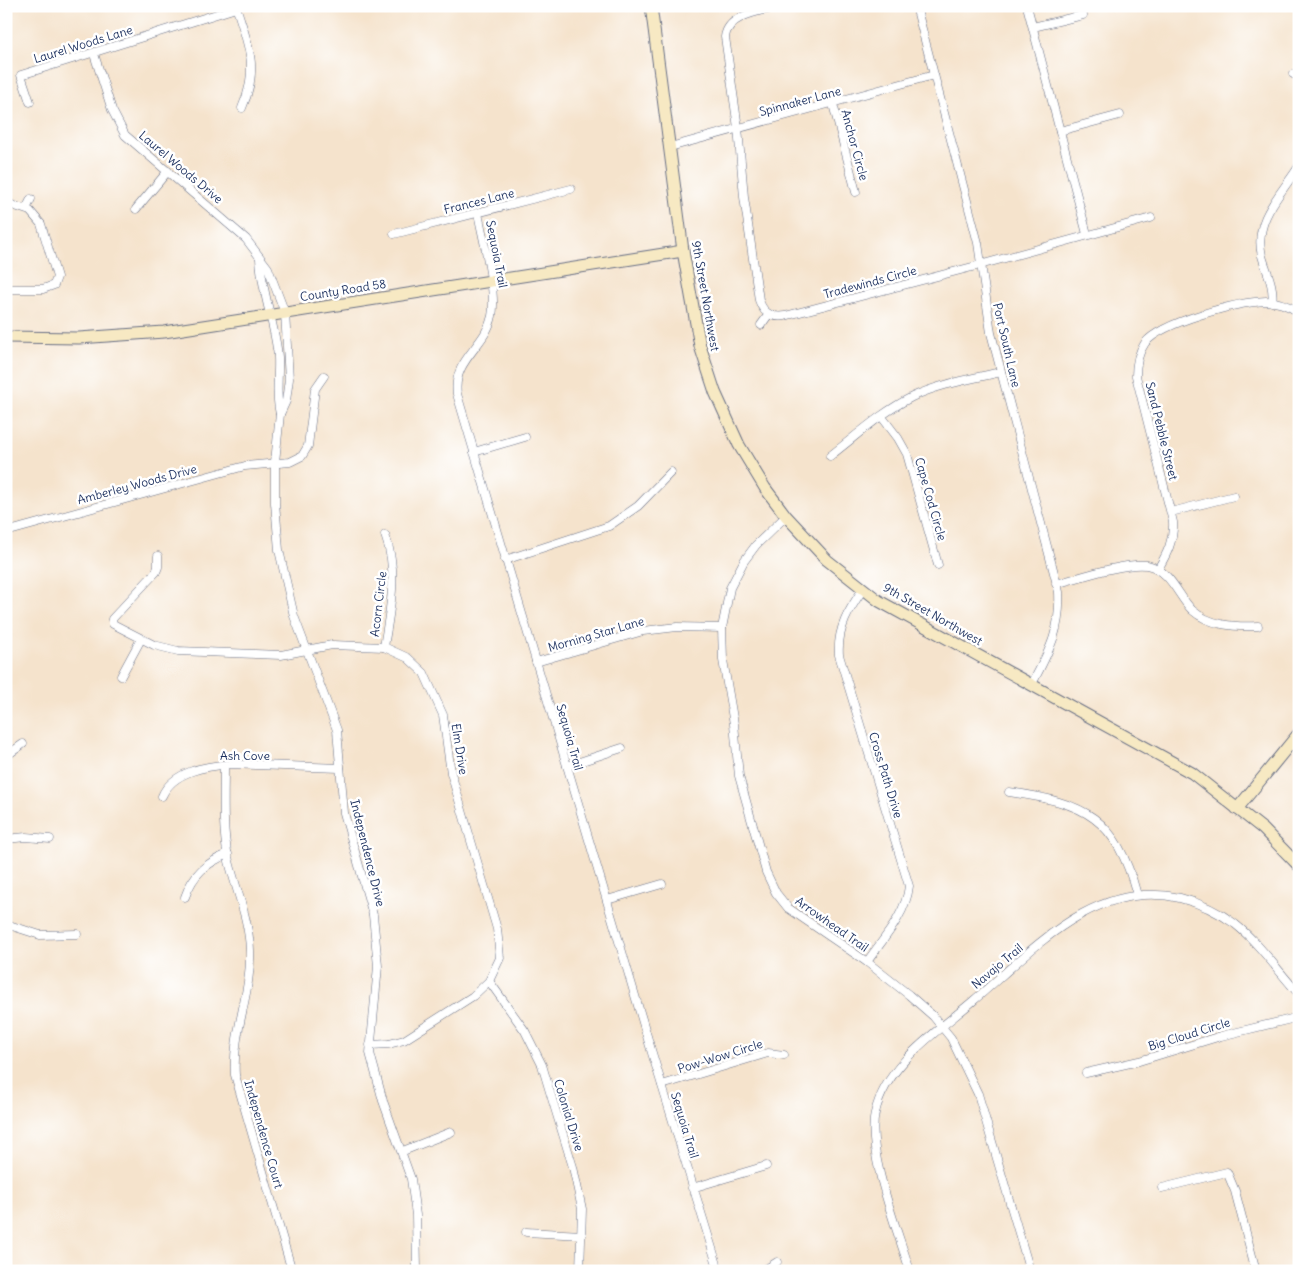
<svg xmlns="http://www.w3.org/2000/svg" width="1305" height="1277" viewBox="0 0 1305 1277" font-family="Delius,sans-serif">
  <rect width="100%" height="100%" fill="#fff"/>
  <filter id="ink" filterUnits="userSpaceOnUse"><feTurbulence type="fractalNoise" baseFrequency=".02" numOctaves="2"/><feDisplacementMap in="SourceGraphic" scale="10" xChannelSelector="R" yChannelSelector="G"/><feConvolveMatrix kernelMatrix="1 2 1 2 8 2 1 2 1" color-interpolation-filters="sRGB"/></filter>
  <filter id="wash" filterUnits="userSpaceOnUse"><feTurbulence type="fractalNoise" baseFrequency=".0096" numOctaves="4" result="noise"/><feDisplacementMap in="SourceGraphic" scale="20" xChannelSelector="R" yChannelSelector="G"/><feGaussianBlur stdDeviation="1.12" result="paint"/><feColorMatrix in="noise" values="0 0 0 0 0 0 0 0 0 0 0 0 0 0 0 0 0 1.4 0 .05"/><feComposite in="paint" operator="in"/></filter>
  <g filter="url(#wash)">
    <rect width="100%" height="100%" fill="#f5e3cc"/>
  </g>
  <g filter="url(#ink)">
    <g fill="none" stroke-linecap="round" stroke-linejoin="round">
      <defs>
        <g id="street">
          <path d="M236 6C248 45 260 68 242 108"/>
          <path d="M780 6C762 11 728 14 725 37L738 128 744 197 759 300C763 313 771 318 785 316L976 266 1151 218"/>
          <path d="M916 6 978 243 991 333 1059 592C1061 631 1049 651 1032 684"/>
          <path d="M1027 6 1087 234"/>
          <path d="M1033 27 1083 15"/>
          <path d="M94 54 112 110 125 135 246 239 268 268 285 313 289 379 286 401 280 414 275 462V503L279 550 294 616 337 730 344 813 373 915 378 966 370 1053 383 1101 411 1179 416 1215 417 1271"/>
          <path d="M1293 74 1299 77"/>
          <path d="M30 102 21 75 236 8"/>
          <path d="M833 104 856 192"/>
          <path d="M1060 131 1120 115"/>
          <path d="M670 147 934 75"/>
          <path d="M6 203 30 211 41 224 57 277 54 285 43 289H6"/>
          <path d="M26 209 31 199"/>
          <path d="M136 209 168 171"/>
          <path d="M478 213C483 239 497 292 492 316 486 346 452 360 457 394L652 1053 719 1271"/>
          <path d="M394 234 571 189"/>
          <path d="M260 258C261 291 275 323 278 357 279 376 275 395 280 414"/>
          <path d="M1272 302C1275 288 1266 270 1262 256 1253 219 1281 195 1299 166"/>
          <path d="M761 325 769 314"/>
          <path d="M882 417 898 438 907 454 938 565"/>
          <path d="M474 452 525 437"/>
          <path d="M830 456C856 436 882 412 912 397 939 384 971 379 1001 372"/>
          <path d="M1171 512 1234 496"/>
          <path d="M786 516 756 545 744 561 730 588 722 628 723 660 734 724 739 776 766 872 776 893 788 908 867 962 909 995 933 1016 951 1038 978 1094 1030 1271"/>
          <path d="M6 532 245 466 290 462 302 456 308 446 315 389 324 376"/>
          <path d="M158 556V567L156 572 112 619 113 624 154 645 178 651 281 655 332 645 384 647 408 658 424 673 443 715 451 773 497 929 500 958 489 981 473 996 404 1040 389 1044 370 1045"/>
          <path d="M505 560 609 526 638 506 671 472"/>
          <path d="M1158 569C1167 554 1174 540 1173 522L1136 376C1136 365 1138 353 1145 343 1162 322 1238 302 1266 301 1278 301 1289 306 1299 312"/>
          <path d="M1056 584C1078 578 1126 562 1147 565 1171 570 1177 595 1192 610 1210 626 1235 627 1258 626"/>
          <path d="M863 589C849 610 837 628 839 655L909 886C906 915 883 939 867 962"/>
          <path d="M384 647C390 608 399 573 385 535"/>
          <path d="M536 662 643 631 677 627 722 628"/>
          <path d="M121 676 141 639"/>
          <path d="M6 756 23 744"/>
          <path d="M224 765C224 795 222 827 228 857 235 888 249 918 250 950 252 992 232 1032 235 1075L292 1271"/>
          <path d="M567 766 622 748"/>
          <path d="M1009 792C1086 803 1116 817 1137 895"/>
          <path d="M162 796C173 771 206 766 231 764L340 768"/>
          <path d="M6 839 26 837 50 839"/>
          <path d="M185 897C193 874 206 863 228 854"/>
          <path d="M607 900 662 884"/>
          <path d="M6 924 40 935 77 934"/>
          <path d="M489 981 525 1031 542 1065 550 1092 573 1167 582 1209 580 1271"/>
          <path d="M1086 1073 1139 1061 1221 1036 1299 1017"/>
          <path d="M662 1085 768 1053 784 1055"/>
          <path d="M403 1151 451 1132"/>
          <path d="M692 1188 766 1166"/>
          <path d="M1162 1188 1227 1172 1235 1191 1256 1271"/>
          <path d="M526 1232 582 1235"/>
          <path d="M763 1271 777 1262"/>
          <path d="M910 1271C898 1231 866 1152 875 1113 886 1064 937 1032 973 1001 1032 951 1094 878 1180 898 1200 903 1219 912 1235 924 1260 944 1277 970 1299 994"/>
        </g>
        <g id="secondary">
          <path d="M651 6 683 251 700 346 715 392 739 445 765 488 786 516 827 560 879 601 1192 773 1263 829 1299 866"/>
          <path d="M6 337 79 338 164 332 683 251"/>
          <path d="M1237 809 1299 733"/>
        </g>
      </defs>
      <use href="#street" stroke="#676e84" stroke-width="9"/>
      <use href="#secondary" stroke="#676e84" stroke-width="13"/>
      <use href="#street" stroke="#fff" stroke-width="8"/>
      <use href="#secondary" stroke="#f7e9c3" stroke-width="11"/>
    </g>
  </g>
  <g text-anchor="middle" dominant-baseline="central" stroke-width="5" stroke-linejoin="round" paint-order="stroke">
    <g font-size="12" fill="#1b2f5e" stroke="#fff">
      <text transform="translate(83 44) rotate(-17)">Laurel Woods Lane</text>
      <text transform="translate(800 101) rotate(-15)">Spinnaker Lane</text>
      <text transform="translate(855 145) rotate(75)">Anchor Circle</text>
      <text transform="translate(181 167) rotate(40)">Laurel Woods Drive</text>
      <text transform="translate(479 201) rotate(-14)">Frances Lane</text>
      <text transform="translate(497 254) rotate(79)">Sequoia Trail</text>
      <text transform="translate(870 282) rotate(-15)">Tradewinds Circle</text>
      <text transform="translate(343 290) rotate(-9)">County Road 58</text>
      <text transform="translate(706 296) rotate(80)">9th Street Northwest</text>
      <text transform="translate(1007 345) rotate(77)">Port South Lane</text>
      <text transform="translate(1162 431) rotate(76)">Sand Pebble Street</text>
      <text transform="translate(137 484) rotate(-15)">Amberley Woods Drive</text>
      <text transform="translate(931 499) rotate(74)">Cape Cod Circle</text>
      <text transform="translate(378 604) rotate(-83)">Acorn Circle</text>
      <text transform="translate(933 614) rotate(30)">9th Street Northwest</text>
      <text transform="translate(596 634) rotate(-16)">Morning Star Lane</text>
      <text transform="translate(570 737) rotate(74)">Sequoia Trail</text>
      <text transform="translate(460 749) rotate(81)">Elm Drive</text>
      <text x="245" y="755">Ash Cove</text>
      <text transform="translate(886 775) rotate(73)">Cross Path Drive</text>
      <text transform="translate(368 853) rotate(76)">Independence Drive</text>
      <text transform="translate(832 924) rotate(35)">Arrowhead Trail</text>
      <text transform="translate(997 966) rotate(-40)">Navajo Trail</text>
      <text transform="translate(1189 1034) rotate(-17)">Big Cloud Circle</text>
      <text transform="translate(720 1056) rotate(-17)">Pow-Wow Circle</text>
      <text transform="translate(569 1115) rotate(73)">Colonial Drive</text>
      <text transform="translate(685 1125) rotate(73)">Sequoia Trail</text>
      <text transform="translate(264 1134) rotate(74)">Independence Court</text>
    </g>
  </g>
  <rect width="1305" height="1277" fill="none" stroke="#fff" stroke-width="25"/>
</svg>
